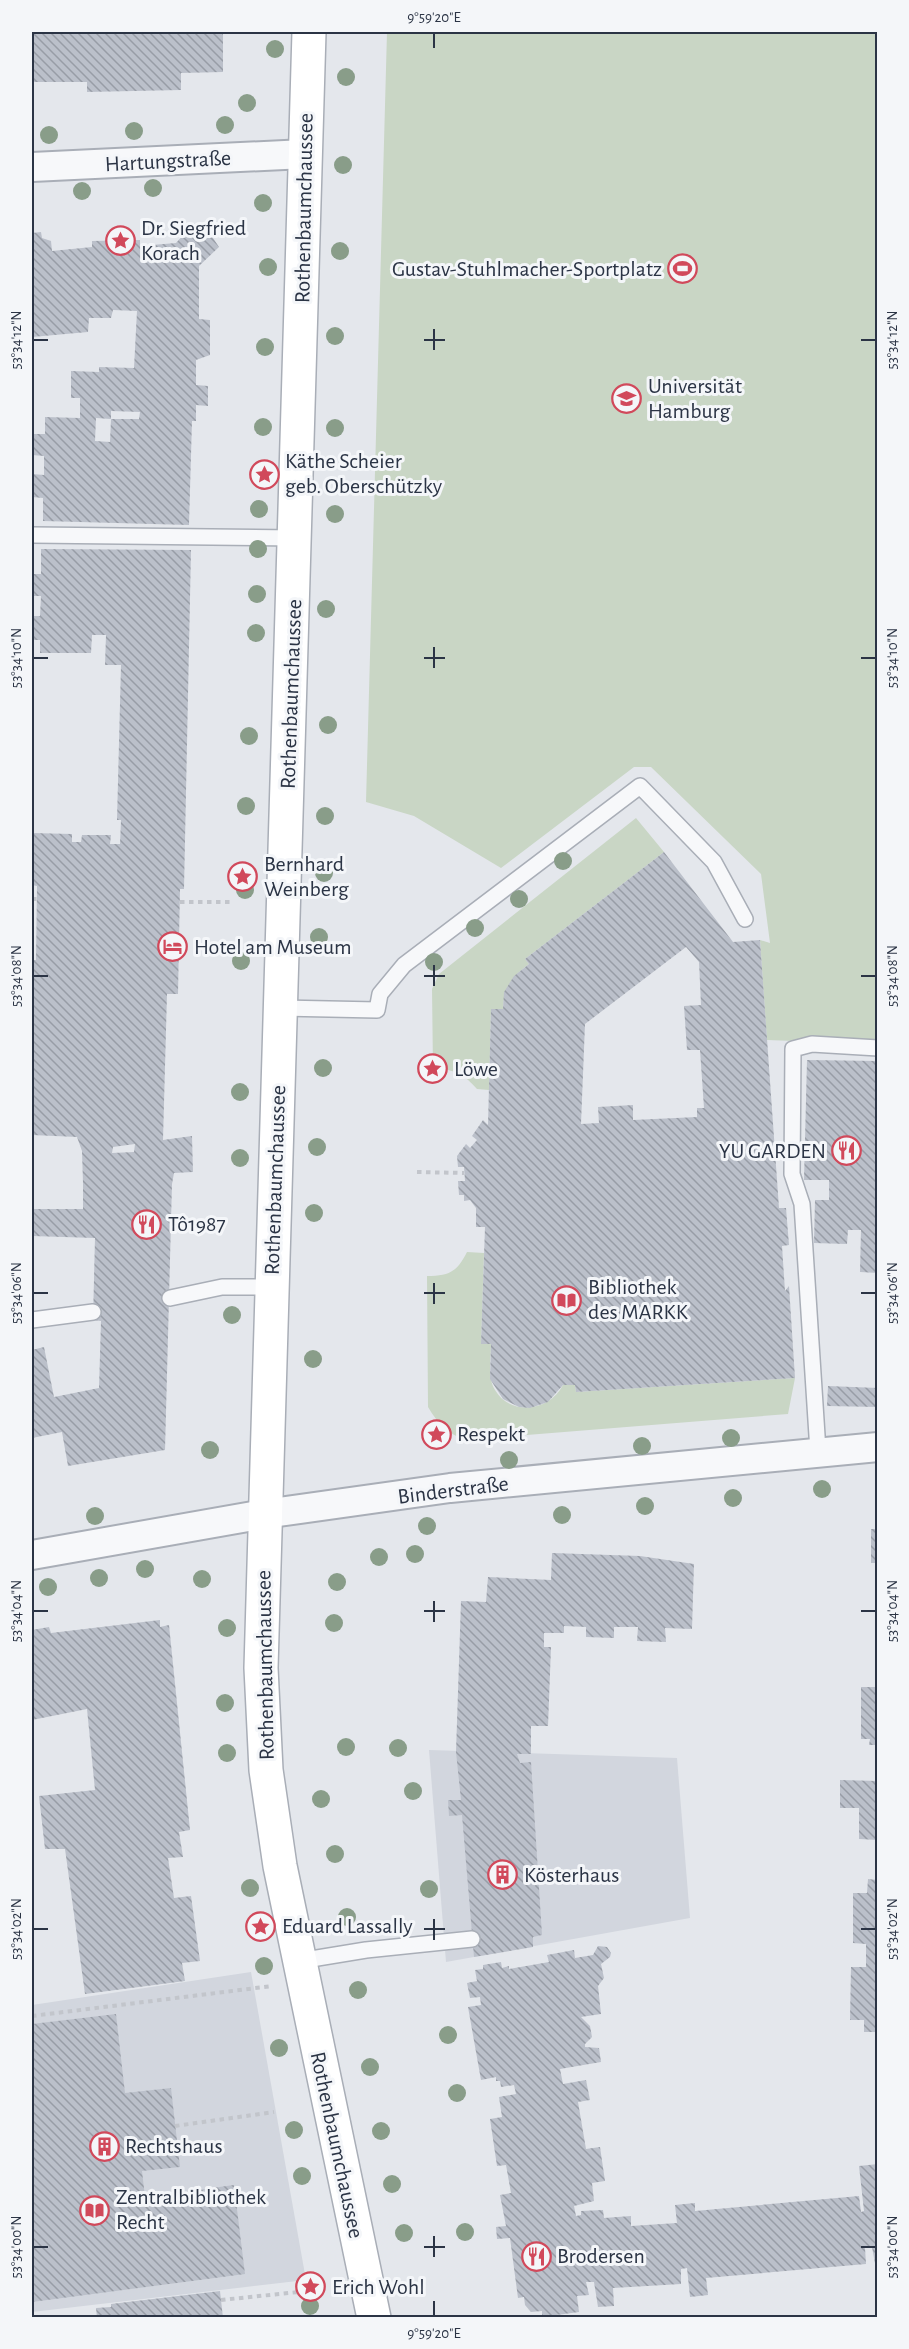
<svg xmlns="http://www.w3.org/2000/svg" width="909" height="2349" viewBox="0 0 909 2349" font-family="'Alegreya Sans',sans-serif">
  <defs>
    <pattern id="building-back-hatch" width="6" height="6" patternUnits="userSpaceOnUse" patternTransform="scale(1.5)"><rect width="6" height="6" fill="#bbc0ca"/><path d="M-1 5l2 2M0 0l6 6M5-1l2 2" fill="none" stroke="#989da6"/></pattern>
  </defs>
  <rect width="100%" height="100%" fill="#e4e7ec"/>
  <g fill="#d2d6de">
    <path d="M429 1750 677 1758 690 1918 446 1962Z"/>
    <path d="M251 1972 306 2280 32 2312V2005Z"/>
  </g>
  <g fill="#c9d6c5">
    <path d="M387 32H877V1044L767 1040 760 940 770 943 761 874 651 767H634L501 868 414 816 366 802Z"/>
    <path d="M636 818 664 852 525 959 529 964C512 977 504 987 503 1009L491 1010 489 1090 477 1089C464 1074 453 1068 433 1069L432 989 439 974Z"/>
    <path d="M467 1252 484 1253 481 1344H491C491 1359 487 1377 495 1390 511 1417 550 1411 563 1385H575L576 1392 795 1378 788 1414 465 1440C447 1433 438 1424 428 1407L427 1276C449 1276 457 1272 467 1252Z"/>
  </g>
  <g fill="url(#building-back-hatch)" fill-rule="evenodd">
    <path d="M32 32H223V72L181 73V90L87 92V82H32Z"/>
    <path d="M194 223 199 228 205 223 218 235 213 238 219 247 199 266V319L210 320V355L196 360V385L208 386V406L196 405V421H192L189 525 43 521V498L32 497V474L44 475V456L32 455V434H45V417L80 418V398H71V371L99 372V367L134 368 137 311 113 310 111 318H89L88 332 32 337V233L41 232 42 238 51 241 52 251 92 247V241L140 240V246L176 243ZM111 411 140 412 139 419H111L110 442 95 441 96 418 111 419Z"/>
    <path d="M41 549 191 550 184 889H180L178 994H167L163 1140 192 1136 193 1172 174 1173 172 1184 165 1450 68 1466 62 1432 32 1438V1350L44 1347 54 1397 99 1388 101 1321 93 1320 95 1238 32 1236V1209H83V1183L82 1151 77 1137 32 1135V960H36L37 886 32 885V833L72 834V842H81L82 835H111L110 844H120L121 820H117L121 665H105L106 635H92L91 653H40V640H32V616H40L41 596H32V574H41ZM135 1144 134 1152 112 1153 113 1147Z"/>
    <path d="M664 852 733 942 760 940 779 1208H786L789 1245 782 1246 785 1291 789 1286 795 1378 576 1392 575 1385H563L548 1402 530 1408 519 1407 503 1399 490 1379 491 1344H481L485 1227H476V1208L470 1200 464 1201V1195H459L458 1181H465L464 1167H458L457 1156 466 1144 470 1148 477 1140 472 1136 483 1120 488 1125 491 1009H503L504 992 514 976 529 964 525 959ZM686 947 699 962 701 1005 684 1006 687 1050H700L704 1108H697V1117L633 1120V1105L598 1107 599 1123 581 1124 585 1024Z"/>
    <path d="M807 1060 878 1061V1273L860 1272 861 1230H848L847 1244 814 1243 815 1200H829V1180H804Z"/>
    <path d="M828 1386 878 1388V1407L827 1406Z"/>
    <rect x="871" y="1529" width="7" height="34"/>
    <path d="M552 1553 640 1556 694 1564 692 1629 665 1628 666 1642 637 1641 638 1627H614V1638L586 1637V1627L564 1626V1633H544V1647H551L548 1726H531V1754H517L520 1763 531 1762 542 1935 533 1937V1947L474 1957 462 1815 449 1816 448 1800H461L456 1752 461 1601 486 1602 488 1577 551 1580Z"/>
    <path d="M160 1620V1627L169 1625 190 1830 179 1832 183 1857 168 1858 174 1898 191 1896 200 1961 182 1963 185 1981 85 1994 65 1849H45L39 1796 95 1790 87 1709 32 1720V1630L49 1627 51 1633Z"/>
    <path d="M861 1687H878V1745H869L870 1739H861Z"/>
    <path d="M840 1780 878 1781V1840L859 1839V1808H840Z"/>
    <path d="M868 1879 878 1880V2032H864V2020H850L851 1967H866V1944L853 1943V1893H867Z"/>
    <path d="M598 1946 607 1947 611 1953 610 1957 601 1964 604 1978 598 1986 601 2014 581 2017 590 2026 592 2037 585 2044V2047L599 2048 601 2062 560 2069 563 2084 586 2080 590 2100 578 2102 586 2149 600 2147 605 2181 592 2183 594 2201 574 2206 576 2216 581 2215V2211L603 2210 604 2218 631 2216V2226L677 2223 675 2205 695 2203V2211L859 2196 861 2212 864 2211 859 2166 878 2164V2280L872 2247 865 2248 866 2264 706 2278 708 2295 690 2297 687 2268 681 2269V2284L613 2288 614 2306 598 2307 594 2282H586L589 2295 577 2296 579 2312 542 2317V2311L531 2312 525 2305 524 2297 518 2298 510 2238 497 2239 496 2227 506 2226 500 2195 511 2193 506 2165 497 2166 490 2119 502 2117 499 2097 516 2094 514 2085 501 2087 500 2081H496V2077L481 2080 468 2007 481 2005 480 1997 470 1998 467 1983 477 1981 475 1970 483 1969V1965L501 1962 502 1968 509 1966V1969L549 1962 547 1955 574 1950 575 1958 593 1955Z"/>
    <path d="M116 2014 125 2093 171 2088 180 2167 142 2171 145 2197 234 2185 245 2274 32 2302V2024Z"/>
    <path d="M220 2291 223 2318H97L96 2308 111 2307V2304Z"/>
  </g>
  <g fill="none" stroke-linecap="round" stroke-linejoin="round">
    <defs>
      <g id="lane">
        <path d="M32 535 296 538"/>
        <path d="M281 1008 377 1010 380 994 404 965 640 786 714 862 745 919"/>
        <path d="M170 1298 222 1287H272"/>
        <path d="M32 1320 93 1312"/>
        <path d="M818 1451 802 1204 792 1174 793 1049 812 1044 878 1048"/>
        <path d="M299 1961 366 1950 472 1939"/>
      </g>
      <g id="street">
        <path d="M32 167 305 154"/>
        <path d="M32 1555 264 1514 450 1488 878 1447"/>
      </g>
      <path id="secondary" d="M309 32 261 1668 266 1770 280 1866 374 2318"/>
    </defs>
    <use href="#lane" stroke="#a9aeb7" stroke-width="18"/>
    <use href="#street" stroke="#a9aeb7" stroke-width="32"/>
    <use href="#secondary" stroke="#a9aeb7" stroke-width="36"/>
    <g stroke="#c2c5cb" stroke-width="4" stroke-dasharray="4.5 4.5" stroke-linecap="butt">
      <path d="M32 899H37"/>
      <path d="M180 902H234"/>
      <path d="M417 1172 464 1173"/>
      <path d="M32 2016 272 1986"/>
      <path d="M175 2126 274 2112"/>
      <path d="M221 2300 318 2290"/>
    </g>
    <use href="#lane" stroke="#f7f8fa" stroke-width="15"/>
    <use href="#street" stroke="#f7f8fa" stroke-width="28"/>
    <use href="#secondary" stroke="#fff" stroke-width="33"/>
  </g>
  <g fill="#899d89">
    <circle cx="275" cy="49" r="9"/>
    <circle cx="346" cy="77" r="9"/>
    <circle cx="247" cy="103" r="9"/>
    <circle cx="225" cy="125" r="9"/>
    <circle cx="134" cy="131" r="9"/>
    <circle cx="49" cy="135" r="9"/>
    <circle cx="343" cy="165" r="9"/>
    <circle cx="153" cy="188" r="9"/>
    <circle cx="82" cy="191" r="9"/>
    <circle cx="263" cy="203" r="9"/>
    <circle cx="340" cy="251" r="9"/>
    <circle cx="268" cy="267" r="9"/>
    <circle cx="335" cy="336" r="9"/>
    <circle cx="265" cy="347" r="9"/>
    <circle cx="263" cy="427" r="9"/>
    <circle cx="335" cy="428" r="9"/>
    <circle cx="259" cy="509" r="9"/>
    <circle cx="335" cy="514" r="9"/>
    <circle cx="258" cy="549" r="9"/>
    <circle cx="257" cy="594" r="9"/>
    <circle cx="326" cy="609" r="9"/>
    <circle cx="256" cy="633" r="9"/>
    <circle cx="328" cy="725" r="9"/>
    <circle cx="249" cy="736" r="9"/>
    <circle cx="246" cy="806" r="9"/>
    <circle cx="325" cy="816" r="9"/>
    <circle cx="563" cy="861" r="9"/>
    <circle cx="324" cy="873" r="9"/>
    <circle cx="245" cy="890" r="9"/>
    <circle cx="519" cy="899" r="9"/>
    <circle cx="475" cy="928" r="9"/>
    <circle cx="319" cy="937" r="9"/>
    <circle cx="241" cy="961" r="9"/>
    <circle cx="434" cy="962" r="9"/>
    <circle cx="323" cy="1068" r="9"/>
    <circle cx="240" cy="1092" r="9"/>
    <circle cx="317" cy="1147" r="9"/>
    <circle cx="240" cy="1158" r="9"/>
    <circle cx="314" cy="1213" r="9"/>
    <circle cx="232" cy="1315" r="9"/>
    <circle cx="313" cy="1359" r="9"/>
    <circle cx="731" cy="1438" r="9"/>
    <circle cx="642" cy="1446" r="9"/>
    <circle cx="210" cy="1450" r="9"/>
    <circle cx="509" cy="1460" r="9"/>
    <circle cx="822" cy="1489" r="9"/>
    <circle cx="733" cy="1498" r="9"/>
    <circle cx="645" cy="1506" r="9"/>
    <circle cx="562" cy="1515" r="9"/>
    <circle cx="95" cy="1516" r="9"/>
    <circle cx="427" cy="1526" r="9"/>
    <circle cx="415" cy="1554" r="9"/>
    <circle cx="379" cy="1557" r="9"/>
    <circle cx="145" cy="1569" r="9"/>
    <circle cx="99" cy="1578" r="9"/>
    <circle cx="202" cy="1579" r="9"/>
    <circle cx="337" cy="1582" r="9"/>
    <circle cx="48" cy="1587" r="9"/>
    <circle cx="334" cy="1623" r="9"/>
    <circle cx="227" cy="1628" r="9"/>
    <circle cx="225" cy="1703" r="9"/>
    <circle cx="346" cy="1747" r="9"/>
    <circle cx="398" cy="1748" r="9"/>
    <circle cx="227" cy="1753" r="9"/>
    <circle cx="413" cy="1791" r="9"/>
    <circle cx="321" cy="1799" r="9"/>
    <circle cx="335" cy="1854" r="9"/>
    <circle cx="250" cy="1888" r="9"/>
    <circle cx="429" cy="1889" r="9"/>
    <circle cx="347" cy="1917" r="9"/>
    <circle cx="264" cy="1966" r="9"/>
    <circle cx="358" cy="1990" r="9"/>
    <circle cx="448" cy="2035" r="9"/>
    <circle cx="279" cy="2048" r="9"/>
    <circle cx="370" cy="2067" r="9"/>
    <circle cx="457" cy="2093" r="9"/>
    <circle cx="294" cy="2130" r="9"/>
    <circle cx="381" cy="2131" r="9"/>
    <circle cx="302" cy="2176" r="9"/>
    <circle cx="392" cy="2184" r="9"/>
    <circle cx="465" cy="2232" r="9"/>
    <circle cx="404" cy="2233" r="9"/>
    <circle cx="310" cy="2306" r="9"/>
  </g>
  <path fill="none" stroke="#2b3445" stroke-width="2" d="M434 33V48M434 329V350M33 340H48M424 340H445M861 340H876M434 647V668M33 658H48M424 658H445M861 658H876M434 965V986M33 976H48M424 976H445M861 976H876M434 1283V1304M33 1293H48M424 1293H445M861 1293H876M434 1601V1622M33 1611H48M424 1611H445M861 1611H876M434 1919V1940M33 1929H48M424 1929H445M861 1929H876M434 2236V2257M33 2247H48M424 2247H445M861 2247H876M434 2301V2316"/>
  <defs>
    <symbol id="sight-ring" viewBox="-11 -11 22 22"><circle r="9.5" fill="#f4f6f9" stroke="#d1495b" stroke-width="1.5"/><path d="M0-6L1.8-2.2L6-1.7L2.9 1.2L3.7 5.4L0 3.3L-3.7 5.4L-2.9 1.2L-6-1.7L-1.8-2.2Z" fill="#d1495b"/></symbol>
    <symbol id="stadium-ring" viewBox="-11 -11 22 22"><circle r="9.5" fill="#f4f6f9" stroke="#d1495b" stroke-width="1.5"/><path d="M0-5a6.5 5 0 1 0 0 10a6.5 5 0 1 0 0-10ZM-3.5-1.8h7v3.6h-7Z" fill="#d1495b"/></symbol>
    <symbol id="university-ring" viewBox="-11 -11 22 22"><circle r="9.5" fill="#f4f6f9" stroke="#d1495b" stroke-width="1.5"/><path d="M0-5L7-2L0 1L-7-2ZM-4 1L0 2.5L4 1V4Q0 6-4 4Z" fill="#d1495b"/></symbol>
    <symbol id="hotel-ring" viewBox="-11 -11 22 22"><circle r="9.5" fill="#f4f6f9" stroke="#d1495b" stroke-width="1.5"/><path d="M-6-4.5h1.5V1H6V5H4.5V3h-9V5H-6ZM-4 0a1.8 1.8 0 1 1 3.6 0ZM.5 0V-2.5h3Q6-2.5 6 0Z" fill="#d1495b"/></symbol>
    <symbol id="restaurant-ring" viewBox="-11 -11 22 22"><circle r="9.5" fill="#f4f6f9" stroke="#d1495b" stroke-width="1.5"/><path d="M-5-6h1v4h1v-4h1v4h1v-4h1v5L-1.5 .5V6h-2V.5L-5-1ZM5-6V6H3V1.5H1.5Q1.5-4 5-6Z" fill="#d1495b"/></symbol>
    <symbol id="library-ring" viewBox="-11 -11 22 22"><circle r="9.5" fill="#f4f6f9" stroke="#d1495b" stroke-width="1.5"/><path d="M-6-4Q-3-5.5-.7-3.5V5Q-3 3-6 4ZM6-4Q3-5.5 .7-3.5V5Q3 3 6 4Z" fill="#d1495b"/></symbol>
    <symbol id="building-ring" viewBox="-11 -11 22 22"><circle r="9.5" fill="#f4f6f9" stroke="#d1495b" stroke-width="1.5"/><path d="M-4-6H4V6H1V3H-1V6H-4ZM-2.5-4.3h1.7v1.8h-1.7ZM.8-4.3h1.7v1.8H.8ZM-2.5-1h1.7V.8h-1.7ZM.8-1h1.7V.8H.8Z" fill="#d1495b"/></symbol>
  </defs>
  <g fill-rule="evenodd">
    <use href="#sight-ring" x="104" y="224" width="33" height="33"/>
    <use href="#stadium-ring" x="666" y="252" width="33" height="33"/>
    <use href="#university-ring" x="610" y="382" width="33" height="33"/>
    <use href="#sight-ring" x="248" y="458" width="33" height="33"/>
    <use href="#sight-ring" x="226" y="860" width="33" height="33"/>
    <use href="#hotel-ring" x="156" y="930" width="33" height="33"/>
    <use href="#sight-ring" x="416" y="1052" width="33" height="33"/>
    <use href="#restaurant-ring" x="830" y="1134" width="33" height="33"/>
    <use href="#restaurant-ring" x="130" y="1208" width="33" height="33"/>
    <use href="#library-ring" x="550" y="1284" width="33" height="33"/>
    <use href="#sight-ring" x="420" y="1418" width="33" height="33"/>
    <use href="#building-ring" x="486" y="1858" width="33" height="33"/>
    <use href="#sight-ring" x="244" y="1910" width="33" height="33"/>
    <use href="#building-ring" x="88" y="2130" width="33" height="33"/>
    <use href="#library-ring" x="78" y="2194" width="33" height="33"/>
    <use href="#restaurant-ring" x="520" y="2240" width="33" height="33"/>
    <use href="#sight-ring" x="294" y="2270" width="33" height="33"/>
  </g>
  <g text-anchor="middle" dominant-baseline="central" stroke-width="6" stroke-linejoin="round" paint-order="stroke">
    <g font-size="22" fill="#2b3445" stroke="#f4f6f9">
      <text transform="translate(168 161) rotate(-3)">Hartungstraße</text>
      <text transform="translate(304 208) rotate(-89)">Rothenbaumchaussee</text>
      <text transform="translate(291 694) rotate(-88)">Rothenbaumchaussee</text>
      <text transform="translate(275 1180) rotate(-88)">Rothenbaumchaussee</text>
      <text transform="translate(453 1490) rotate(-7)">Binderstraße</text>
      <text transform="translate(265 1665) rotate(-91)">Rothenbaumchaussee</text>
      <text transform="translate(337 2145) rotate(78)">Rothenbaumchaussee</text>
    </g>
    <g font-size="22" fill="#2b3445" stroke="#f4f6f9" text-anchor="start">
      <text x="141" y="228">Dr. Siegfried<tspan x="141" dy="25">Korach</tspan></text>
      <text x="662" y="269" text-anchor="end">Gustav-Stuhlmacher-Sportplatz</text>
      <text x="648" y="386">Universität<tspan x="648" dy="25">Hamburg</tspan></text>
      <text x="285" y="461">Käthe Scheier<tspan x="285" dy="25">geb. Oberschützky</tspan></text>
      <text x="264" y="864">Bernhard<tspan x="264" dy="25">Weinberg</tspan></text>
      <text x="194" y="947">Hotel am Museum</text>
      <text x="454" y="1069">Löwe</text>
      <text x="826" y="1151" text-anchor="end">YU GARDEN</text>
      <text x="168" y="1224">Tô1987</text>
      <text x="588" y="1287">Bibliothek<tspan x="588" dy="25">des MARKK</tspan></text>
      <text x="457" y="1434">Respekt</text>
      <text x="524" y="1875">Kösterhaus</text>
      <text x="282" y="1926">Eduard Lassally</text>
      <text x="125" y="2146">Rechtshaus</text>
      <text x="116" y="2197">Zentralbibliothek<tspan x="116" dy="25">Recht</tspan></text>
      <text x="557" y="2256">Brodersen</text>
      <text x="332" y="2287">Erich Wohl</text>
    </g>
  </g>
  <rect width="909" height="2349" fill="none" stroke="#f4f6f9" stroke-width="66"/>
  <rect x="33" y="33" width="843" height="2283" fill="none" stroke="#2b3445" stroke-width="2"/>
  <g font-size="15" text-anchor="middle" fill="#2b3445">
    <text x="434" y="22">9°59'20"E</text>
    <text transform="translate(16 340) rotate(-90)" y="5">53°34'12"N</text>
    <text transform="translate(892 340) rotate(-90)" y="5">53°34'12"N</text>
    <text transform="translate(16 658) rotate(-90)" y="5">53°34'10"N</text>
    <text transform="translate(892 658) rotate(-90)" y="5">53°34'10"N</text>
    <text transform="translate(16 976) rotate(-90)" y="5">53°34'08"N</text>
    <text transform="translate(892 976) rotate(-90)" y="5">53°34'08"N</text>
    <text transform="translate(16 1293) rotate(-90)" y="5">53°34'06"N</text>
    <text transform="translate(892 1293) rotate(-90)" y="5">53°34'06"N</text>
    <text transform="translate(16 1611) rotate(-90)" y="5">53°34'04"N</text>
    <text transform="translate(892 1611) rotate(-90)" y="5">53°34'04"N</text>
    <text transform="translate(16 1929) rotate(-90)" y="5">53°34'02"N</text>
    <text transform="translate(892 1929) rotate(-90)" y="5">53°34'02"N</text>
    <text transform="translate(16 2247) rotate(-90)" y="5">53°34'00"N</text>
    <text transform="translate(892 2247) rotate(-90)" y="5">53°34'00"N</text>
    <text x="434" y="2338">9°59'20"E</text>
  </g>
</svg>
